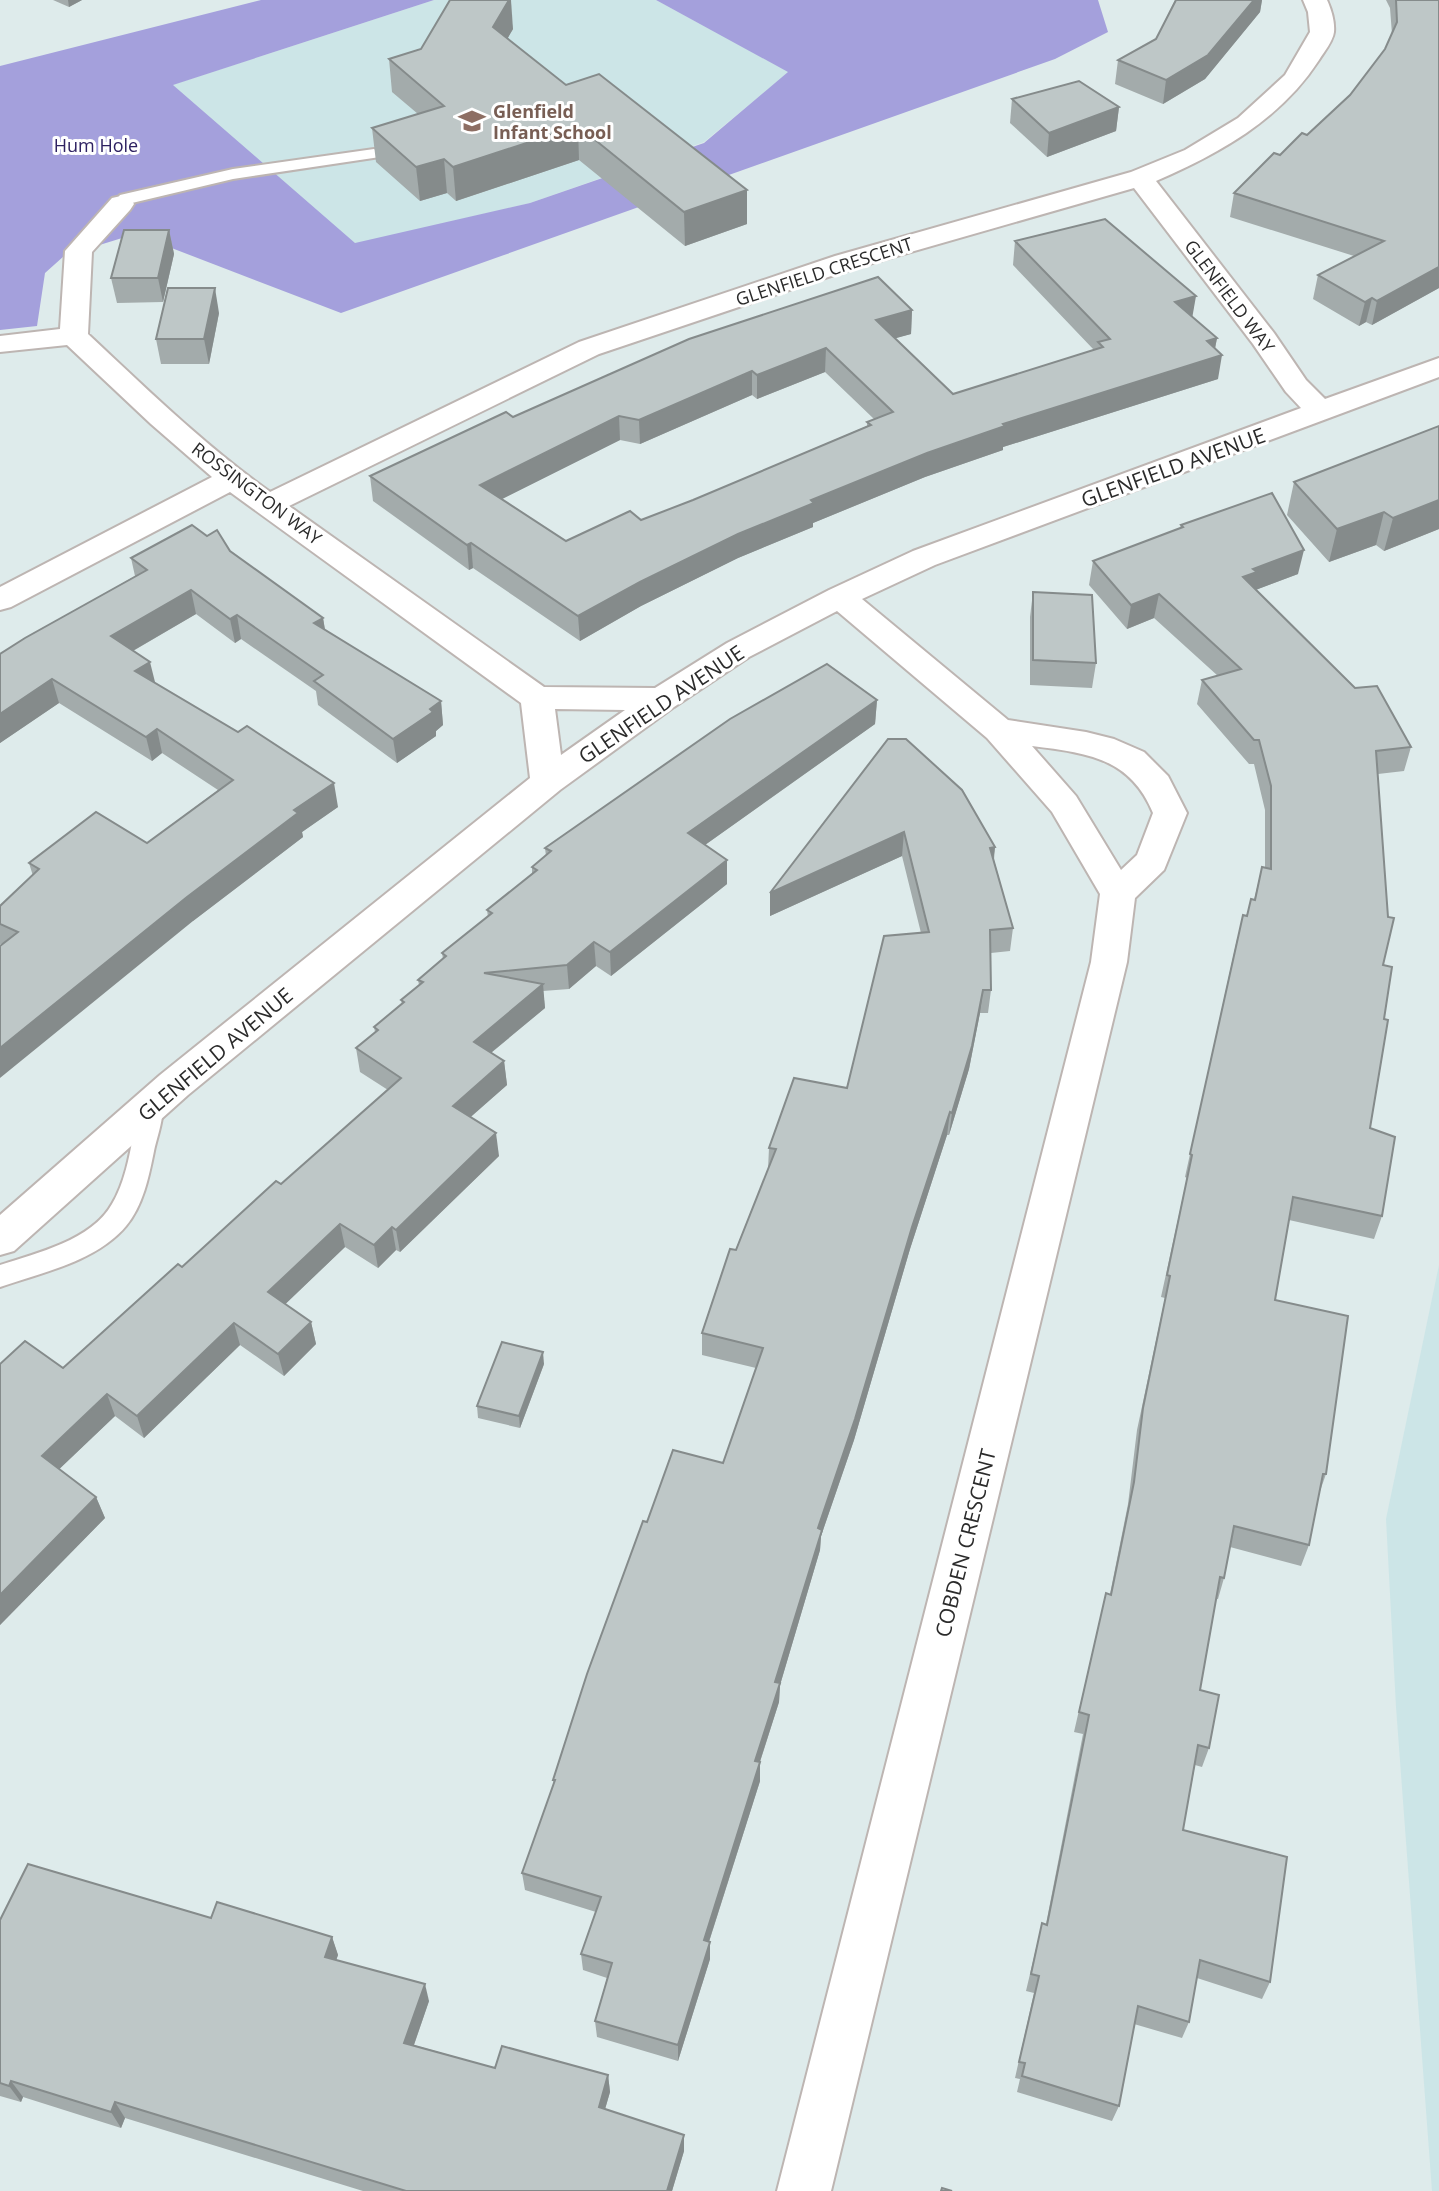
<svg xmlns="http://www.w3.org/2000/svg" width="1439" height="2191" viewBox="0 0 1439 2191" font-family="'Open Sans',sans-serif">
  <rect width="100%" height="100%" fill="#deebeb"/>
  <g fill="#cce5e7">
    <path d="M434 0H656L789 72 704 142 530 203 355 244 172 85Z"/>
    <path d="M1439 1265V2191H1432L1396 1707 1386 1519Z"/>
  </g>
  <path fill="#a4a0dc" d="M261 0H434L173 85 355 243 530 203 704 143 788 72 656 0H1098L1108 32 1055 59 341 313 135 234 64 256 45 273 37 326 0 330V66Z"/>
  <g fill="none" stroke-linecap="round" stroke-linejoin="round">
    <defs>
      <g id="lane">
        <path d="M374 149 382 154 380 157 233 179 132 203 121 209 113 204 120 195 233 169Z"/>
        <path d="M151 1096 160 1098C167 1112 157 1136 154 1151 149 1176 143 1206 126 1226 97 1261 41 1273 0 1287V1265C37 1253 92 1240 112 1204 129 1176 132 1137 139 1105L142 1098Z"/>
      </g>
      <path id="street" d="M1303 0H1327C1331 9 1335 21 1334 32 1333 41 1324 52 1319 60 1280 120 1220 153 1156 181L1274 333 1306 380 1325 399 1439 358V377L935 565 862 599 1008 720 1086 732 1114 739 1144 752 1168 776 1187 813 1164 870 1135 898 1127 962 831 2191H777L1091 962 1100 894 1052 812 987 738 837 611 749 657 674 707 560 790 188 1095 14 1251 0 1255V1215L160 1075 530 778 521 703 230 492 11 607 0 610V587L212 477 151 424 67 345 0 352V336L60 329 65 251 112 198 121 196 130 198 134 204 130 210 92 252 88 334C147 389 204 445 270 492L579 342 835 256 1131 172 1185 150 1238 118 1285 75 1310 32 1308 12ZM1134 188 1253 344 1286 392 1301 408 913 551 829 590 727 643 655 688 544 687 289 506 599 354 855 268ZM555 709 625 710 561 755ZM1032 746C1086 753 1130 757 1153 813L1137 855 1121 870 1076 796Z"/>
    </defs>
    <use href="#lane" stroke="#bdb5b2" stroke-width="4"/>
    <use href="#street" stroke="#bdb5b2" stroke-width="4"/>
    <use href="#lane" fill="#fff" fill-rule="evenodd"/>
    <use href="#street" fill="#fff" fill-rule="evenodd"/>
  </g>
  <g fill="#a3abab" fill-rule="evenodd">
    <path d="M53 0H82L69 7Z"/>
    <path d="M1175 0H1262L1260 12 1205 79 1163 104 1115 84 1118 60 1156 39Z"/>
    <path d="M1386 0H1439V288L1372 325 1366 322 1359 326 1313 299 1318 275 1354 256 1230 217 1234 193 1280 155 1307 135 1350 95 1385 49 1392 34 1390 8Z"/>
    <path d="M513 29 507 39 747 224 685 246 579 160 456 201 447 193 420 201 376 162 372 128 418 114 392 92 389 59Z"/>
    <path d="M1012 99 1119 107 1116 131 1047 157 1010 123Z"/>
    <path d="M169 230 174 254 163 302 117 303 111 278Z"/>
    <path d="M1015 241 1192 317 1217 338 1215 349 1218 379 1003 447V450L925 477 813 523V527L738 558 641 606 580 641 473 568 469 570 373 501 370 476 513 417 912 310 911 334 895 338 953 394 1094 350 1013 265ZM825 372 874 419 867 422V426L693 500 641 520 566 541 502 499 620 440 640 444 752 395 757 399Z"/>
    <path d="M219 313 209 364H161L156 339Z"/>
    <path d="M1439 426V529L1384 551 1376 545 1329 562 1287 515 1294 482Z"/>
    <path d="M1181 525 1298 574 1255 590 1411 747 1404 771 1378 774 1383 965 1370 1128 1382 1216 1374 1239 1289 1220 1275 1300 1326 1474 1319 1494 1309 1545 1301 1566 1230 1547 1224 1578 1218 1599H1216L1200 1690 1209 1748 1202 1767 1195 1765 1183 1830 1270 1982 1262 1999 1197 1978 1189 2022 1182 2038 1134 2024 1119 2106 1112 2121 1017 2092 1020 2079 1015 2078 1034 1993 1026 1991 1042 1923 1046 1924 1083 1734 1074 1732 1101 1614 1110 1594 1128 1504 1137 1430 1165 1298 1161 1297 1187 1178 1185 1177 1237 939 1247 916 1251 899 1254 900 1262 867 1265 868V810L1254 764H1249L1197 704 1202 680 1218 676 1154 618 1127 629 1089 585 1093 561 1180 528Z"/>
    <path d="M230 551 323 618 325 630 441 701 443 725 436 731V736L397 763 318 705 316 691 241 639 235 643 196 614 133 651 155 683 338 807 302 832 303 837 193 921 0 944V906L33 876 29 863 147 843 218 790 162 753 152 761 59 703 0 743V654L135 576 131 558Z"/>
    <path d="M1033 592 1096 663 1092 688 1030 685V617Z"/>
    <path d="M877 700 875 724 705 845 727 884 611 976 596 966 569 989 543 991 545 1008 491 1053 504 1061 507 1085 470 1117 499 1156 400 1252 396 1250 378 1268 345 1247 285 1304 311 1322 316 1344 284 1376 240 1345 144 1438 115 1416 59 1469 96 1497 105 1518 0 1625V1364L63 1368 182 1267 281 1184 388 1090 360 1072 356 1048 375 1032 374 1027 402 1004 401 1000 419 985 418 980 443 959 442 953 488 917 487 910 532 874V867L546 856 545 848Z"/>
    <path d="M888 739 995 847 994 860 1013 928 1010 951 991 953V990L988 1013H980L969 1069 949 1135H947L910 1249 854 1440 821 1536 820 1550 780 1685 779 1702 760 1762V1781L709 1942H710V1959L678 2061 597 2037 595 2021 607 1978 583 1970 581 1954 596 1912 525 1890 522 1873 554 1785 553 1780 647 1522 723 1463 756 1368 702 1355V1333L768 1169 769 1148 847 1088 921 933 902 856 770 916V893Z"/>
    <path d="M544 1364 520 1428 478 1418 477 1406Z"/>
    <path d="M211 1918 332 1937 338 1955 336 1960 429 2001 414 2045 495 2068 608 2075 610 2092 605 2109 684 2151 672 2191H363L125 2118 121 2128 23 2097 21 2102 0 2096V1920Z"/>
  </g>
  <g fill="#858b8b">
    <path d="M68 0H82L69 7Z"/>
    <path d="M509 0H511L513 29 495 60 493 27Z"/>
    <path d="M1254 0H1262L1260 12 1205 79 1163 104 1166 80Z"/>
    <path d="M1119 107 1116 131 1047 157 1049 133Z"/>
    <path d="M578 126 579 160 456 201 453 167Z"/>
    <path d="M444 159 447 193 420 201 416 167Z"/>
    <path d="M747 190V224L685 246 684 212Z"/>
    <path d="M169 230 174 254 163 302 158 278Z"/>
    <path d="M1439 267V288L1372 325 1377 301Z"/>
    <path d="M215 288 219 313 209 364 204 339Z"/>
    <path d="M1196 296 1192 319 1175 302Z"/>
    <path d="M1372 298 1366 322 1359 326 1365 302Z"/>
    <path d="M912 310 911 334 875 344 876 320Z"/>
    <path d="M1217 338 1213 358 1222 355 1218 379 1003 447V450L925 477 813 523V527L738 558 641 606 580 641 578 616 640 582 738 534 811 500 927 453 1003 424Z"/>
    <path d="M826 348 825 372 757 399V375Z"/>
    <path d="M752 371V395L640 444 639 420Z"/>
    <path d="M619 416 620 440 482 509 480 485Z"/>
    <path d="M1439 500V529L1384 551 1393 518Z"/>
    <path d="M1384 512 1376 545 1329 562 1337 529Z"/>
    <path d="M471 543 473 568 469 570 467 545Z"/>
    <path d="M1304 550 1298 574 1253 591 1243 577 1253 569Z"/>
    <path d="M191 590 196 614 117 660 111 636Z"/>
    <path d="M1159 594 1154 618 1127 629 1131 605Z"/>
    <path d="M237 615 241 639 235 643 230 619Z"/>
    <path d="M323 618 327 642 314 623Z"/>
    <path d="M150 662 156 686 135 671Z"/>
    <path d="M52 679 59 703 0 743V714Z"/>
    <path d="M877 700 875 724 688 857V833Z"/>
    <path d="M441 701 443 725 436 731V736L397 763 393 739Z"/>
    <path d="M157 729 162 753 152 761 146 737Z"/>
    <path d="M334 783 338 807 302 832 303 837 193 921 0 1078V1048L294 810Z"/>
    <path d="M904 832 902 856 770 916V893Z"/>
    <path d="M995 847 992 870 990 848Z"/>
    <path d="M727 860V884L611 976 610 952Z"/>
    <path d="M594 942 596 966 569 989 567 965Z"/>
    <path d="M543 984 545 1008 476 1065 474 1042Z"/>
    <path d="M983 990 980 1013 969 1069 949 1135 952 1113Z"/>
    <path d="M504 1061 507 1085 456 1130 453 1106Z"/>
    <path d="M950 1112 947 1135 910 1249 854 1440 821 1536 820 1550 780 1685 779 1702 754 1780 755 1761 775 1682 818 1528 912 1227Z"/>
    <path d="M496 1133 499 1156 400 1252 396 1230Z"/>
    <path d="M340 1224 345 1247 274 1315 268 1292Z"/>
    <path d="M392 1227 396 1250 378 1268 374 1245Z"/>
    <path d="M311 1322 316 1344 284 1376 278 1354Z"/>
    <path d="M234 1323 240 1345 144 1438 137 1416Z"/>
    <path d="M543 1352 544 1364 520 1428 519 1416Z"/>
    <path d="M107 1394 115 1416 51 1477 42 1456Z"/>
    <path d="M96 1497 105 1518 0 1625V1595Z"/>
    <path d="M760 1762V1781L704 1957V1940Z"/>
    <path d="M332 1937 338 1955 331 1975 325 1957Z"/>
    <path d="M710 1942V1959L678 2061V2045Z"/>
    <path d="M425 1984 429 2001 409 2059 404 2043Z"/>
    <path d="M608 2075 610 2092 601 2123 599 2107Z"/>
    <path d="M11 2081 23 2097 21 2102 9 2086Z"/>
    <path d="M115 2102 125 2118 121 2128 111 2112Z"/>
    <path d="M684 2135V2151L672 2191H667Z"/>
  </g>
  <g fill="#bec7c7" stroke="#858b8b" stroke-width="2" fill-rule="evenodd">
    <path d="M450 0H509L493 27 566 85 599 74 747 190 684 212 578 126 453 167 444 159 416 167 372 128 444 106 389 59 421 49Z"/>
    <path d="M1176 0H1254L1208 55 1166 80 1118 60 1156 39Z"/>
    <path d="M1396 0H1439V267L1377 301 1372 298 1365 302 1318 275 1384 241 1234 193 1274 153 1280 155 1302 133 1307 135 1350 95 1385 49 1397 22Z"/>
    <path d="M1079 81 1119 107 1049 133 1012 99Z"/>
    <path d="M1105 219 1196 296 1175 302 1217 338 1207 341 1222 355 1003 424 1005 426 927 453 811 500 814 503 738 534 640 582 578 616 471 543 467 545 370 476 506 412 513 417 689 339 878 277 912 310 876 320 953 394 1103 347 1098 342 1110 339 1015 241ZM826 348 893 412 867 422 871 425 693 500 641 520 630 511 566 541 480 485 619 416 639 420 752 371 757 375Z"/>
    <path d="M124 230H169L158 278H111Z"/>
    <path d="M168 288H215L204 339H156Z"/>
    <path d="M1439 426V500L1393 518 1384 512 1337 529 1294 482Z"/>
    <path d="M1272 493 1304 550 1253 569 1257 572 1243 577 1355 688 1377 686 1411 747 1376 751 1388 917 1394 918 1383 965 1392 967 1384 1019 1388 1020 1370 1128 1395 1137 1382 1216 1293 1197 1275 1300 1348 1316 1326 1474H1323L1309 1545 1234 1526 1224 1578 1220 1577 1200 1690 1219 1695 1209 1748 1198 1745 1183 1830 1287 1857 1270 1982 1200 1960 1189 2022 1138 2006 1119 2106 1022 2076 1025 2063 1019 2062 1039 1976 1031 1974 1042 1923 1047 1925 1089 1715 1079 1712 1106 1593 1111 1595 1134 1482 1143 1408 1170 1276 1167 1275 1192 1155 1190 1154 1243 915 1247 916 1251 899 1255 900 1262 867 1271 869V786L1259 740H1254L1202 680 1241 669 1159 594 1131 605 1093 561 1183 527 1181 525Z"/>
    <path d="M192 525 207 536 217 530 230 551 323 618 314 623 441 701 430 709 433 712 393 739 314 681 323 675 237 615 230 619 191 590 111 636 150 662 135 671 238 732 247 726 334 783 294 810 298 813 187 897 0 1048V946L18 932 0 924V906L39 869 29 863 96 812 147 843 233 780 157 729 146 737 52 679 0 714V654L25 638 147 570 131 558Z"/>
    <path d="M1033 592 1092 595 1096 663 1033 660Z"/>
    <path d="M827 664 877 700 688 833 727 860 610 952 594 942 567 965 484 973 543 984 474 1042 504 1061 453 1106 496 1133 396 1230 392 1227 374 1245 340 1224 268 1292 311 1322 278 1354 234 1323 137 1416 107 1394 42 1456 96 1497 0 1595V1364L25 1341 63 1368 178 1264 182 1267 276 1181 281 1184 401 1078 356 1048 378 1030 374 1027 404 1002 401 1000 423 982 418 980 446 956 442 953 492 913 487 910 537 870 532 867 551 851 545 848 730 719Z"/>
    <path d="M888 739H906L962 790 995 847 990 848 1013 928 990 930 991 990H983L972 1046 952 1113 950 1112 912 1227 855 1419 818 1528 822 1530 775 1682 780 1683 755 1761 760 1762 704 1940 710 1942 678 2045 595 2021 612 1963 581 1954 601 1897 522 1873 555 1780H553L587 1674 643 1521 647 1522 673 1450 723 1463 763 1348 702 1333 730 1249 736 1250 776 1149 769 1148 794 1078 847 1088 884 936 929 932 904 832 770 893Z"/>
    <path d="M502 1342 543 1352 519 1416 477 1406Z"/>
    <path d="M28 1864 211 1918 217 1902 332 1937 325 1957 425 1984 404 2043 495 2068 502 2046 608 2075 599 2107 684 2135 667 2191H406L115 2102 111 2112 11 2081 9 2086 0 2083V1920Z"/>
    <path d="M942 2188 952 2191H941Z"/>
  </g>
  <defs>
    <symbol id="school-bare" viewBox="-9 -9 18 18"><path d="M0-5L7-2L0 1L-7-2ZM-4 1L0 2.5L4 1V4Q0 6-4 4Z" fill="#8d6e63" stroke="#fff" stroke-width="2.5" paint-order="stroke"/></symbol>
  </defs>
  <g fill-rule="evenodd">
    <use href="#school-bare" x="453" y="102" width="38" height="38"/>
  </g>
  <g text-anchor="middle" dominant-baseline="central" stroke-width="6" stroke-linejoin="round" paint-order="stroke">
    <g font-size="18" font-weight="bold" fill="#785e54" stroke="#fff" text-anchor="start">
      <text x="493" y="111">Glenfield<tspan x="493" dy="21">Infant School</tspan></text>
    </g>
    <g font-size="18" fill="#2e2161" stroke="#fff">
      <text x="96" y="145">Hum Hole</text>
    </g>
    <g font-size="18" fill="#2b2b2b" stroke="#fff">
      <text transform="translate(824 271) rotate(-18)">GLENFIELD CRESCENT</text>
      <text transform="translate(1230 296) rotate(53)">GLENFIELD WAY</text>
      <text transform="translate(257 493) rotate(37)">ROSSINGTON WAY</text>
    </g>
    <g font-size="21" fill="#2b2b2b" stroke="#fff">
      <text transform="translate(1173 467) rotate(-20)">GLENFIELD AVENUE</text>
      <text transform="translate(661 704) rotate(-34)">GLENFIELD AVENUE</text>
      <text transform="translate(215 1054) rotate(-40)">GLENFIELD AVENUE</text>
      <text transform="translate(965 1543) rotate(-76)">COBDEN CRESCENT</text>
    </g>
  </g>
</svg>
